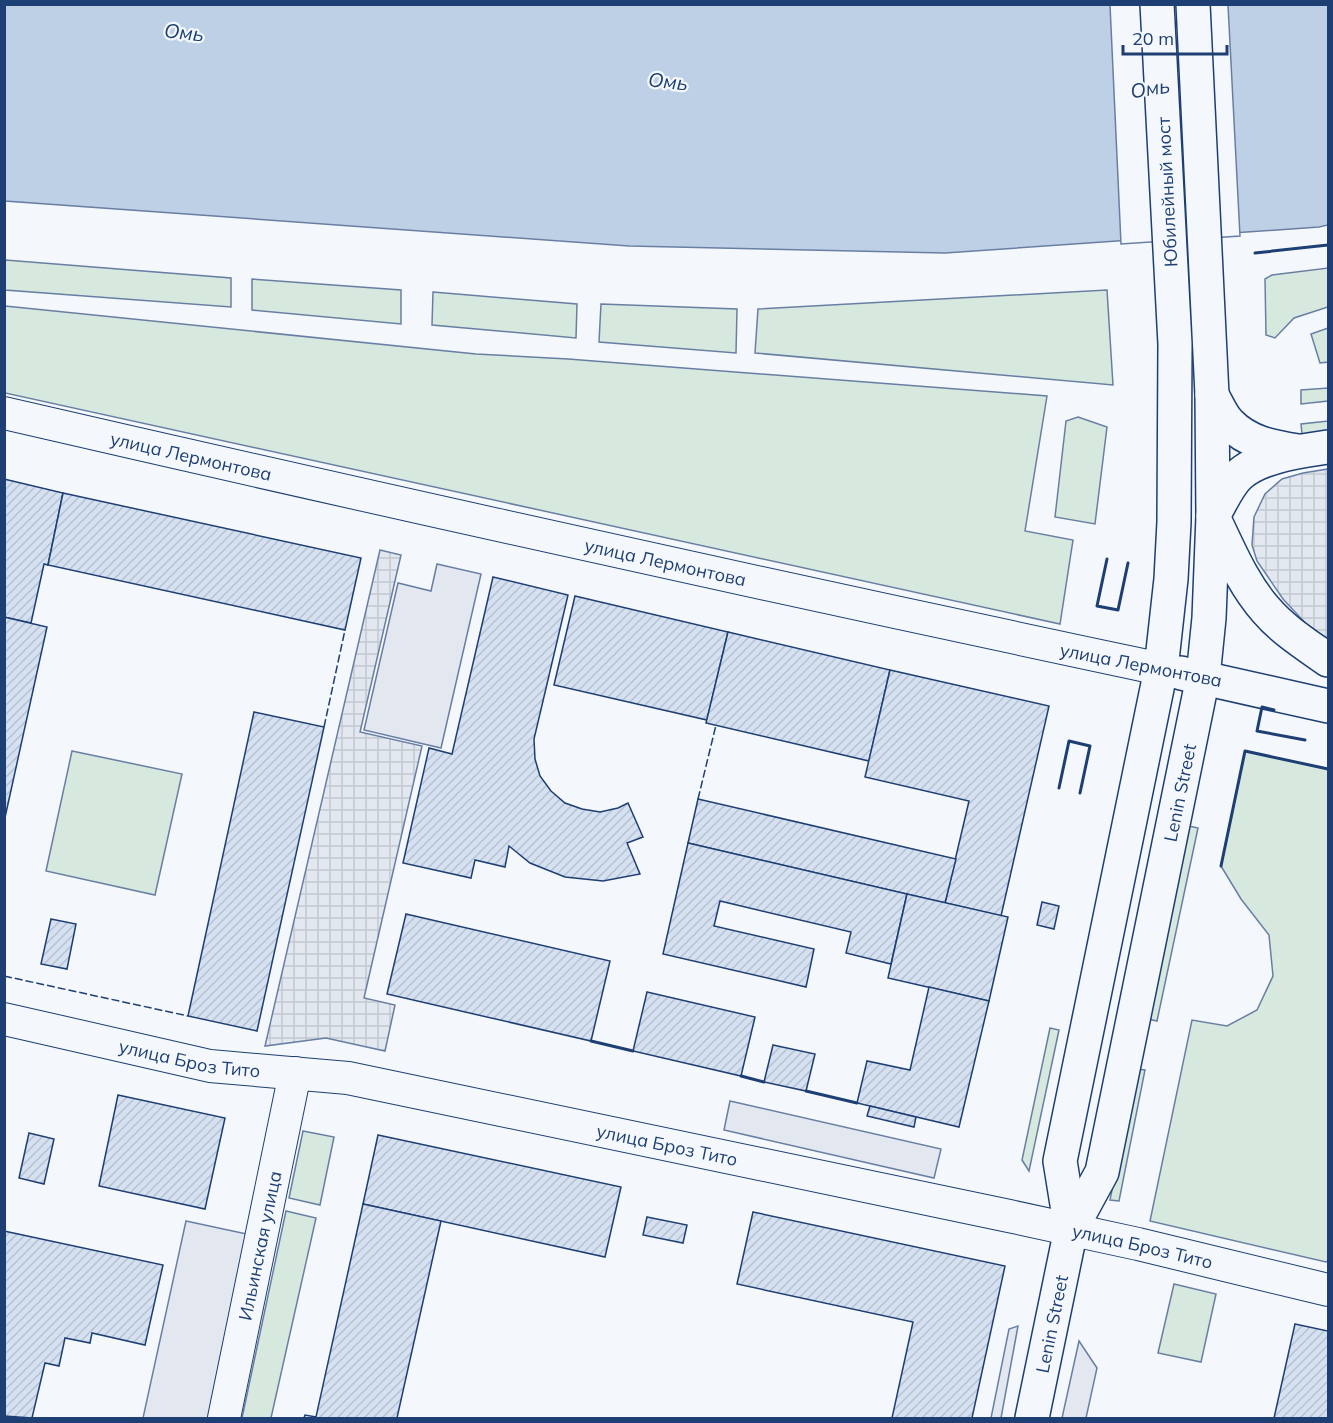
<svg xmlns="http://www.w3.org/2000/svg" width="1333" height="1423" viewBox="0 0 1333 1423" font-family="Mulish,sans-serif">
  <defs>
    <pattern id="plaza-grid" width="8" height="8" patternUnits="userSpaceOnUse" patternTransform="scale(1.5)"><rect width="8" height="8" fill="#e3e8f0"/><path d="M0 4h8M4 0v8" fill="none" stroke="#c2c8d1"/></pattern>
    <pattern id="building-hatch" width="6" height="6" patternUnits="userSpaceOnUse" patternTransform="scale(1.5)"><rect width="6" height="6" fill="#d5e0f0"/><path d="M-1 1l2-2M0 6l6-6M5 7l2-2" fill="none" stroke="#b6c1d1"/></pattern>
  </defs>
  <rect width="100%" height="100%" fill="#f4f7fb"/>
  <g fill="#d7e8df" stroke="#687fa3" stroke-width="1.5">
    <path d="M5 260 231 278V307L5 290Z"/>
    <path d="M1328 268V307L1294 318 1275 338 1266 335 1265 279 1272 275Z"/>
    <path d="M252 279 401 290V324L252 310Z"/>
    <path d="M1107 290 1113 385 755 353 758 309Z"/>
    <path d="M433 292 577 304 576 338 432 325Z"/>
    <path d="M601 304 737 309 736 353 599 342Z"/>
    <path d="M5 306 476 354 568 359 1047 396 1025 531 1073 540 1060 624 5 393Z"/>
    <path d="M1328 328V362L1320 363 1311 334Z"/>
    <path d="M1328 388V401L1301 404V390Z"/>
    <path d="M1078 417 1107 427 1095 524 1055 517 1066 421Z"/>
    <path d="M1328 421V431L1302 434 1301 424Z"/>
    <path d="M72 751 182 774 155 895 46 871Z"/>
    <path d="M1245 751 1328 769V1261L1326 1262 1150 1221 1192 1020 1227 1026 1257 1010 1273 976 1269 935 1241 899 1221 866Z"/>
    <path d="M1189 826 1198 828 1157 1021 1148 1019Z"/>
    <path d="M1050 1028 1059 1030 1029 1171 1022 1160Z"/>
    <path d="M1136 1069 1145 1070 1119 1201 1110 1200Z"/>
    <path d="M303 1131 334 1137 320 1205 289 1198Z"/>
    <path d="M286 1211 316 1218 271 1418H242Z"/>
    <path d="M1174 1284 1216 1294 1201 1362 1158 1353Z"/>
  </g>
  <g fill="#e3e8f0" stroke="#687fa3" stroke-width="1.5">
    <path d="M437 564 481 574 441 748 364 730 398 583 431 591Z"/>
    <path d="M730 1101 941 1149 934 1178 724 1130Z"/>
    <path d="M186 1221 256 1236 217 1418H143Z"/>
    <path d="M1018 1326 1001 1418H991L1009 1329Z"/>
    <path d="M1079 1341 1097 1368 1086 1418H1062Z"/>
  </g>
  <g fill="url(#plaza-grid)" stroke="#687fa3" stroke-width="1.5">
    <path d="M1328 469V639L1310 628 1283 599 1257 561 1252 545 1254 517 1265 494 1282 479 1303 473Z"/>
    <path d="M380 550 401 555 360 732 422 746 364 998 395 1005 385 1051 326 1038 265 1046Z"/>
  </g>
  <path fill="#bed0e5" stroke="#687fa3" stroke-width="1.5" d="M4 5H1328V225L1319 227 945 253 629 246 5 201Z"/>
  <path fill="#f4f7fb" stroke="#687fa3" stroke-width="1.5" d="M1110 5H1228L1240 236 1121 244Z"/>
  <g fill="url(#building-hatch)" stroke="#1d3f73" stroke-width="1.5">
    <path d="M4 479 63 493 48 565 44 564 31 623 4 617Z"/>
    <path d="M63 493 361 558 345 630 48 565Z"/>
    <path d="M493 577 568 595 534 739 535 759 540 776 551 791 565 803 582 809 600 812 618 808 628 803 643 837 627 843 640 874 603 881 565 877 530 863 509 846 505 867 475 860 471 878 403 863 429 748 452 754Z"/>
    <path d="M575 596 728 632 707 720 554 685Z"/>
    <path d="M4 617 47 627 4 822Z"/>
    <path d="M728 632 890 670 869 761 706 723Z"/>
    <path d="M890 670 1049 706 1001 916 945 903 969 801 865 777Z"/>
    <path d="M254 712 324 727 257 1031 188 1016Z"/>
    <path d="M698 799 956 859 945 903 688 843Z"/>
    <path d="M688 843 907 894 891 964 846 953 851 932 720 901 714 926 814 949 806 987 663 954Z"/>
    <path d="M907 894 1008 917 989 1001 888 978Z"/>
    <path d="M1042 902 1059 906 1054 929 1037 925Z"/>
    <path d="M406 914 610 961 591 1041 387 994Z"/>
    <path d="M51 919 76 924 67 969 41 964Z"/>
    <path d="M929 987 989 1001 959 1127 857 1103 867 1061 910 1070Z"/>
    <path d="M647 992 755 1017 741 1076 633 1051Z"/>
    <path d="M773 1045 815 1054 806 1091 764 1082Z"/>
    <path d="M118 1095 225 1118 205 1209 99 1186Z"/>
    <path d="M870 1106 916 1117 914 1127 867 1116Z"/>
    <path d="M29 1133 54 1139 44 1184 19 1178Z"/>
    <path d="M378 1135 621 1187 605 1257 363 1204Z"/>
    <path d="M363 1204 441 1221 397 1418H304L305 1415 316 1417Z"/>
    <path d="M753 1212 1005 1266 972 1418H892L913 1322 737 1284Z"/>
    <path d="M647 1217 687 1225 683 1243 643 1235Z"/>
    <path d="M4 1231 163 1265 145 1345 92 1333 90 1343 65 1338 59 1366 45 1363 32 1418 4 1416Z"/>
    <path d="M1295 1324 1328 1331V1418H1274Z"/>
  </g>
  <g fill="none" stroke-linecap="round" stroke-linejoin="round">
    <defs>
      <g id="minor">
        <path id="s1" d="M4 413C389 502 775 587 1161 669"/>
        <path id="s2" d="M4 1019 210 1066 348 1078 1009 1216 1138 1244 1328 1290"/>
        <path id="s3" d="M224 1418 295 1073"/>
      </g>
      <g id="primary">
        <path d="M1212 395C1217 404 1222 416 1229 423 1248 443 1273 447 1298 451"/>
        <path d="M1213 516C1221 503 1227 487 1238 476 1259 456 1301 451 1328 447"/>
        <path d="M1215 521C1230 552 1243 584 1266 610 1283 630 1307 645 1328 660"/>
        <path d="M1181 673 1328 706"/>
        <path d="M1071 1229 1060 1161 1161 669 1171 579 1174 522 1175 344 1157 4"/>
        <path id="s4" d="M1032 1418 1071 1229 1102 1172 1203 677 1209 618 1213 516 1212 395 1193 4"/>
      </g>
    </defs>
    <use href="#minor" stroke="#1d3f73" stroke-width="34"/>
    <use href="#primary" stroke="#1d3f73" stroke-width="36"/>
    <use href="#minor" stroke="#f4f7fb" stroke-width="32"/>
    <use href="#primary" stroke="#f4f7fb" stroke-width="33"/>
    <g stroke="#1d3f73" stroke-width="1.5" stroke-dasharray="8 3" stroke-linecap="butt">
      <path d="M324 727 345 630"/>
      <path d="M698 799 716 725"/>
      <path d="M4 976 188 1016"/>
    </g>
    <g stroke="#1d3f73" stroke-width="3">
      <path d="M1255 253 1328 245"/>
      <path d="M1107 559 1097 606 1118 610 1128 563"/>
      <path d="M1274 710 1262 707 1257 731 1305 740"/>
      <path d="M1059 788 1069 741 1090 746 1080 793"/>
      <path d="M1221 866 1245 751 1328 769"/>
      <path d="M591 1041 633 1051"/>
      <path d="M741 1076 764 1082"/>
      <path d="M806 1091 857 1103"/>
    </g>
  </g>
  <g text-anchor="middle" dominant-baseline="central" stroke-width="4.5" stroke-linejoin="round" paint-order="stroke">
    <g font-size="18" fill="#1d3f73" stroke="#f4f7fb">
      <text transform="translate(1167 192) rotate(-93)">Юбилейный мост</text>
      <text stroke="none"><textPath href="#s1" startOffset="192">улица Лермонтова</textPath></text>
      <text stroke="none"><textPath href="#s1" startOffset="678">улица Лермонтова</textPath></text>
      <text transform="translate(1141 665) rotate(11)">улица Лермонтова</text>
      <text stroke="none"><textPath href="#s4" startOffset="645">Lenin Street</textPath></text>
      <text stroke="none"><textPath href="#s2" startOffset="190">улица Броз Тито</textPath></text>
      <text stroke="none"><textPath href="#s2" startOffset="676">улица Броз Тито</textPath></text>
      <text stroke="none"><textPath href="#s3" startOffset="176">Ильинская улица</textPath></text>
      <text stroke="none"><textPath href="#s2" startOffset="1162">улица Броз Тито</textPath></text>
      <text stroke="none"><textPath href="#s4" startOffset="96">Lenin Street</textPath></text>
    </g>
    <g font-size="20" font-style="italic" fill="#1d3f73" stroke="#f4f7fb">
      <text transform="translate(184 32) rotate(6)">Омь</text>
      <text transform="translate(668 81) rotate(6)">Омь</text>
      <text transform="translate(1150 88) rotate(-9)">Омь</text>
    </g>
  </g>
  <rect width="1333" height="1423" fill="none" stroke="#1d3f73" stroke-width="12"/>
  <path d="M1123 45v9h104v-9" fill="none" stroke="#1d3f73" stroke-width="3"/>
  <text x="1132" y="45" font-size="18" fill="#1d3f73" stroke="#f4f7fb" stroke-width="4.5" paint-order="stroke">20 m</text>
</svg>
